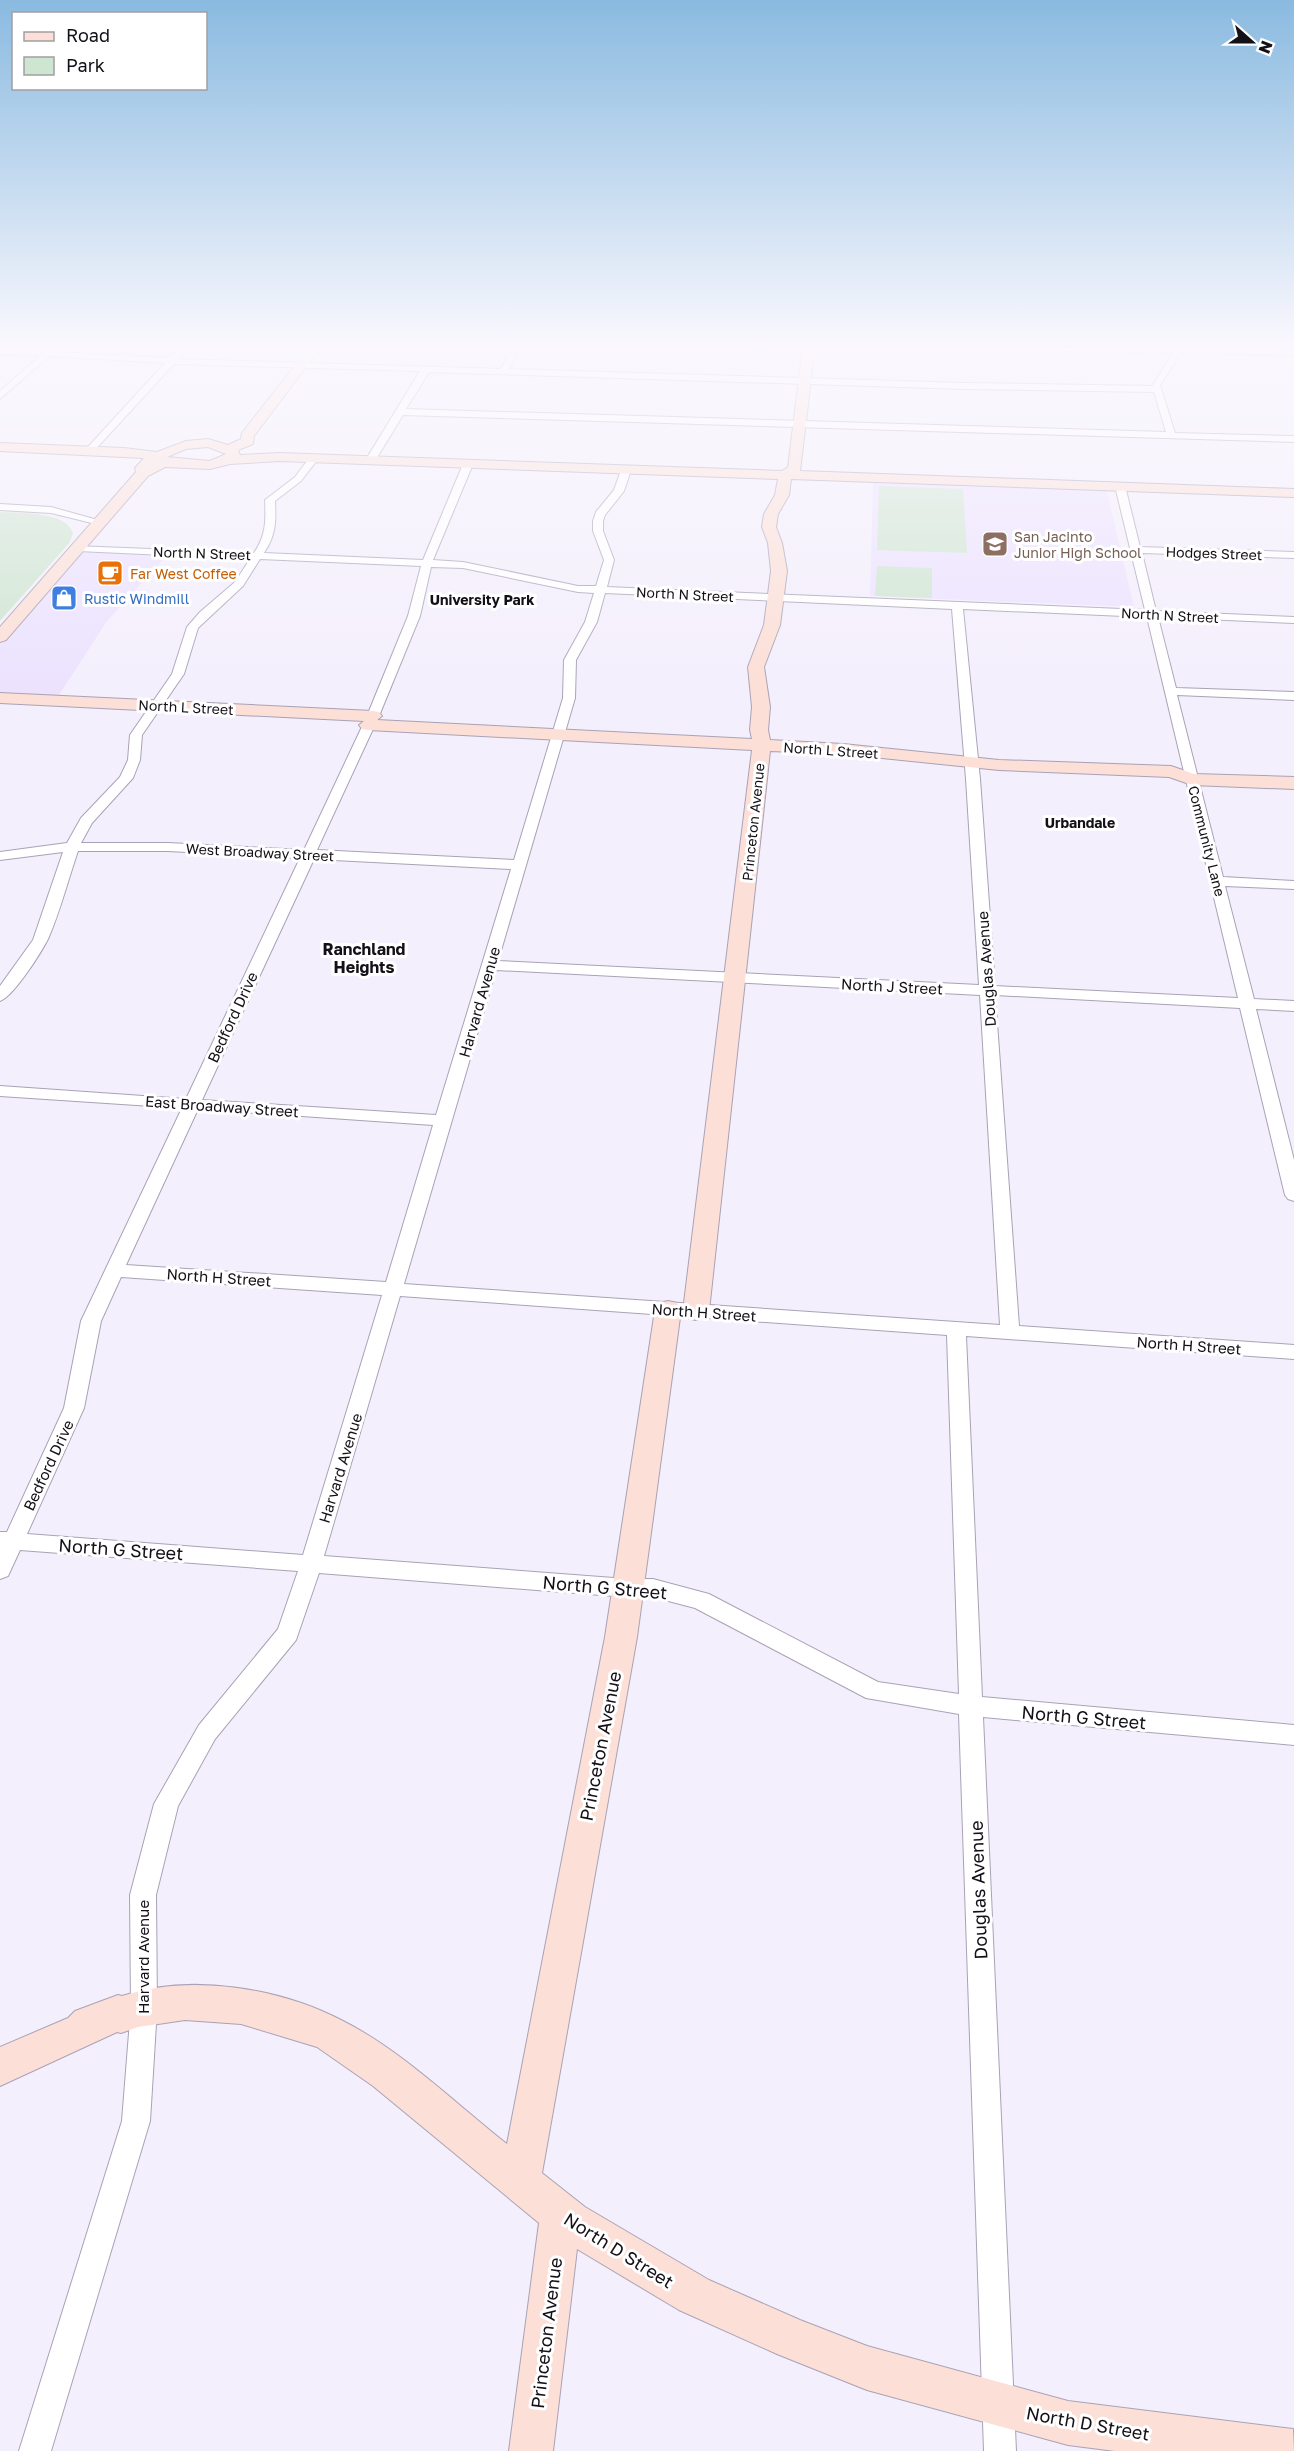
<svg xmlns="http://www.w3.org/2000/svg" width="1294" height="2451" viewBox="0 0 1294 2451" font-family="'Golos Text',sans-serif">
  <rect width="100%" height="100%" fill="#f4effc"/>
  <g fill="#ece2fe">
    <path d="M873 483 1107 491 1134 607 870 596Z"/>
    <path d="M79 548 170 552 107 621 55 701 0 698V638Z"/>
  </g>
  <g fill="#cee5d0">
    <path d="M879 486 963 489 967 553 877 550Z"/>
    <path d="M0 512C19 513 66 511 73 533L70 542 0 621Z"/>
    <path d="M877 566 932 568V598L875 596Z"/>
  </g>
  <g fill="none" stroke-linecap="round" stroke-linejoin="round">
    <defs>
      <g id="street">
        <path d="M182 346H190L179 359 501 369 513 346H521L509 369 965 383 1152 386 1173 353 916 348 912 346 1179 347 1294 349V355L1181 353 1160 385 1175 433 1294 436V442L403 415 375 461 370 464 365 461 420 371 174 364 93 452H87V448L165 363 49 356 0 399V391L40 356 0 354V348L45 351 52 347 56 349 54 352 170 358ZM429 372 965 389 1154 392 1166 432 406 409Z"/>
        <path d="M313 456 318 459 301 481 275 501C276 522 276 535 264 553L423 560 463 464 468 461 473 464 433 560 463 562 578 586H596L604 560 593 531V521L596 512 614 490 621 470 626 467 631 470 624 491 605 515 603 521V531L614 560 607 587 1145 610 1115 486 1120 483 1125 486 1140 547 1294 552V558L1142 553 1156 611 1294 617V623L1158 617 1176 688 1294 692V700L1177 695 1223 877 1294 881V889L1225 886 1254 999 1294 1001V1011L1256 1009 1294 1160V1201L1288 1199 1285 1195 1240 1008 995 995 1019 1326 1294 1345V1359L966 1336 982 1697 1294 1725V1745L983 1717 1016 2451H984L959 1714 866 1698 695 1608 653 1597H627L319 1573 296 1640 215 1739 178 1806 156 1895 157 2008 150 2121 51 2451H19L122 2121 131 2008 130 1895 154 1804 199 1725 278 1629 298 1571 20 1550 8 1576 0 1579V1532H7L64 1408 81 1321 182 1108 0 1096V1086L186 1099 300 858 168 851H78C68 880 60 912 48 939 41 953 13 997 0 1001V986L33 940 63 852 0 860V852L67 843 81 818 120 777 128 760 130 735 172 674 187 627 200 612 235 582 250 559 78 551 74 550V546L254 553C266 535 266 521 265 500L295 477 310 457ZM260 559 421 566 408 616 367 716 304 850 168 843H81L92 823 133 778 140 760 142 735 184 674 198 628 243 586ZM431 567 463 568 578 592 594 593 585 622 564 660 563 698 514 860 317 850 379 716 420 616ZM605 593 952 609 966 779 979 985 498 961 575 698 576 660 597 622ZM963 609 1147 617 1238 998 995 986 980 779ZM314 859 511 869 436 1115 202 1100ZM496 970 980 995 1000 1325 404 1284ZM198 1109 433 1125 386 1282 126 1265ZM121 1277 382 1295 303 1555 27 1534 84 1408 101 1321ZM400 1296 947 1335 959 1694 878 1682 709 1594 653 1579H627L324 1556Z"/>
        <path d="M0 504 51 507 105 522 100 525 51 513 0 510Z"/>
      </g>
      <g id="secondary">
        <path d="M310 346H322L254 436 253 444 238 450 240 455 280 453 782 471 788 467 803 346H815L800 471 1294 489V497L791 479 789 495 778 514 776 527 782 543 787 571 780 625 764 667 770 707 768 730 770 740 843 744 999 760 1171 766 1194 774 1294 777V789L1192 785 1169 777 999 770 843 754 770 751 709 1311 705 1318 696 1320 687 1318 683 1311 752 750 368 730 362 729 359 725 364 721 0 703V693L373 711 379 712 382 716 377 720 752 739 750 730 752 707 748 667 764 625 771 571 768 543 762 527 764 514 775 495 778 479 280 461 230 464 210 469 165 467 148 476 6 640 0 642V627L136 472 135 468 144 458 0 451V443L124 448 157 452 186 441 208 439 228 445 241 439 242 433ZM208 447 226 454 210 461 167 457 186 449Z"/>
        <path d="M668 1301 677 1303 681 1310 637 1637 542 2173 585 2207 709 2280 800 2320 867 2346 1068 2401 1293 2429 1294 2451H1115L1068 2445 867 2390 777 2354 679 2310 577 2249 553 2451H509L539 2223 373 2086 317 2047 241 2024 185 2020 138 2027 121 2033 117 2032 0 2086V2047L68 2018 75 2011 118 1995 122 1996C190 1973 280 1988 343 2021 401 2050 456 2104 507 2144L605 1637 655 1310 659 1303Z"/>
      </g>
    </defs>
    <use href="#street" stroke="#a9a2b6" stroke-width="2"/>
    <use href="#secondary" stroke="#a9a2b6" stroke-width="2"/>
    <use href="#street" fill="#fff" fill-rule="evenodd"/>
    <use href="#secondary" fill="#fcdfd6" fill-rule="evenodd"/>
  </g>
  <linearGradient id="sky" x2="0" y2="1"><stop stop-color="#8abae0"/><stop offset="0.5" stop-color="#faf8fe"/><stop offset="1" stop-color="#faf8fe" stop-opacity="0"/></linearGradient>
  <rect width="1294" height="689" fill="url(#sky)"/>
  <defs>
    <symbol id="school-square" viewBox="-11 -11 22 22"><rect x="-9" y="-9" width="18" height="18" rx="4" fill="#8d6e63" stroke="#fff"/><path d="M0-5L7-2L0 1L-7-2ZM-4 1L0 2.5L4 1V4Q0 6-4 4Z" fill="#fff"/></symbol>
    <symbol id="cafe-square" viewBox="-11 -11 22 22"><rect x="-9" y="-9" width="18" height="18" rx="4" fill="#e8710a" stroke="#fff"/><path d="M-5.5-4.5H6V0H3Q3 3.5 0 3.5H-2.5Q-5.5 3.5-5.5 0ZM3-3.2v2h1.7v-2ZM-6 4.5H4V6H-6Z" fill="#fff"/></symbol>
    <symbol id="shop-square" viewBox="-11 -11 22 22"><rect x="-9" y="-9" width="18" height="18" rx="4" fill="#3f7fe0" stroke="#fff"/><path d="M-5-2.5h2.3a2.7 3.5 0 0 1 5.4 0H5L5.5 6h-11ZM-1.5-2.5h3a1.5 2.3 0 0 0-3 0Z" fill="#fff"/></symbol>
  </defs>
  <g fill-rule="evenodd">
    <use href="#school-square" x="980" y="529" width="30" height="30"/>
    <use href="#cafe-square" x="95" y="558" width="30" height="30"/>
    <use href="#shop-square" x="49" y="583" width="30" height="30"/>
  </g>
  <g text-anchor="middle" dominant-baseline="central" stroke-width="6" stroke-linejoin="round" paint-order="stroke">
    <g font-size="14" fill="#785e54" stroke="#fff" text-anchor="start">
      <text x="1014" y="536">San Jacinto<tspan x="1014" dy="16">Junior High School</tspan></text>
    </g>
    <g font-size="14" fill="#131017" stroke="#fff">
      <text transform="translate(202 553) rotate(2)">North N Street</text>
      <text transform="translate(1214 553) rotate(2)">Hodges Street</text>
      <text transform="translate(685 594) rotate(3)">North N Street</text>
      <text transform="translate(1170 615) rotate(3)">North N Street</text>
      <text transform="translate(186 707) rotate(3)">North L Street</text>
      <text transform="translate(831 750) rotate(4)">North L Street</text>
      <text transform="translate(753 822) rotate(-84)">Princeton Avenue</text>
      <text transform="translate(1207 841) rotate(76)">Community Lane</text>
      <text transform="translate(260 852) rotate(3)">West Broadway Street</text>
    </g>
    <g font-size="14" fill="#c56008" stroke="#fff" text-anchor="start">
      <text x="130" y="573">Far West Coffee</text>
    </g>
    <g font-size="14" fill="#366cbe" stroke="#fff" text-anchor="start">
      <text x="84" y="598">Rustic Windmill</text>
    </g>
    <g font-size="14" font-weight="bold" fill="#131017" stroke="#fff">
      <text x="482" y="599">University Park</text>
      <text x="1080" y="822">Urbandale</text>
    </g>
    <g font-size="15" fill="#131017" stroke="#fff">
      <text transform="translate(986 969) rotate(-94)">Douglas Avenue</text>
      <text transform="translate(892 986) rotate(3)">North J Street</text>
      <text transform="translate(479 1002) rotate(-74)">Harvard Avenue</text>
      <text transform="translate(232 1017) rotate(-65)">Bedford Drive</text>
      <text transform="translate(222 1106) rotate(4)">East Broadway Street</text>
      <text transform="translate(219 1277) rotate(4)">North H Street</text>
      <text transform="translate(704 1312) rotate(4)">North H Street</text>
      <text transform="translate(1189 1345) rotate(4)">North H Street</text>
      <text transform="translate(48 1465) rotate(-65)">Bedford Drive</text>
      <text transform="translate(340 1468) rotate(-73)">Harvard Avenue</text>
      <text transform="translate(143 1957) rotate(-90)">Harvard Avenue</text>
    </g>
    <g font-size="16" font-weight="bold" fill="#131017" stroke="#fff">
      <text x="364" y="949">Ranchland<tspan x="364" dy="18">Heights</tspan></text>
    </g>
    <g font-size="18" fill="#131017" stroke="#fff">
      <text transform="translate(121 1549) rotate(4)">North G Street</text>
      <text transform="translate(605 1587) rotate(5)">North G Street</text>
      <text transform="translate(1084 1717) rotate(5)">North G Street</text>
      <text transform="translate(600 1746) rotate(-79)">Princeton Avenue</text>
      <text transform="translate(978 1890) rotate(-92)">Douglas Avenue</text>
      <text transform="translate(619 2250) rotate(32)">North D Street</text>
      <text transform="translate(546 2333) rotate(-83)">Princeton Avenue</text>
      <text transform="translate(1088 2423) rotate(10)">North D Street</text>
    </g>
  </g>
  <rect x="12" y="12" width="195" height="78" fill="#ffffff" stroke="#a19fa2" stroke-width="1.5"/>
  <rect x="24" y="32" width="30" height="9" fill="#fcdfd6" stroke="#a19fa2" stroke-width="1.5"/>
  <text x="66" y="42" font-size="18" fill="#131017">Road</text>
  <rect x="24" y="57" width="30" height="18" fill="#cee5d0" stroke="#a19fa2" stroke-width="1.5"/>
  <text x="66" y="72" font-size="18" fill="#131017">Park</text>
  <g transform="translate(1252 42) rotate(111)" stroke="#ffffff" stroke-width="4.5" paint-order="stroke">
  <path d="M0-4.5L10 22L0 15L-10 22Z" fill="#131017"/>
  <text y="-9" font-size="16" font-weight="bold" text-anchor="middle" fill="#131017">N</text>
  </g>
</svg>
